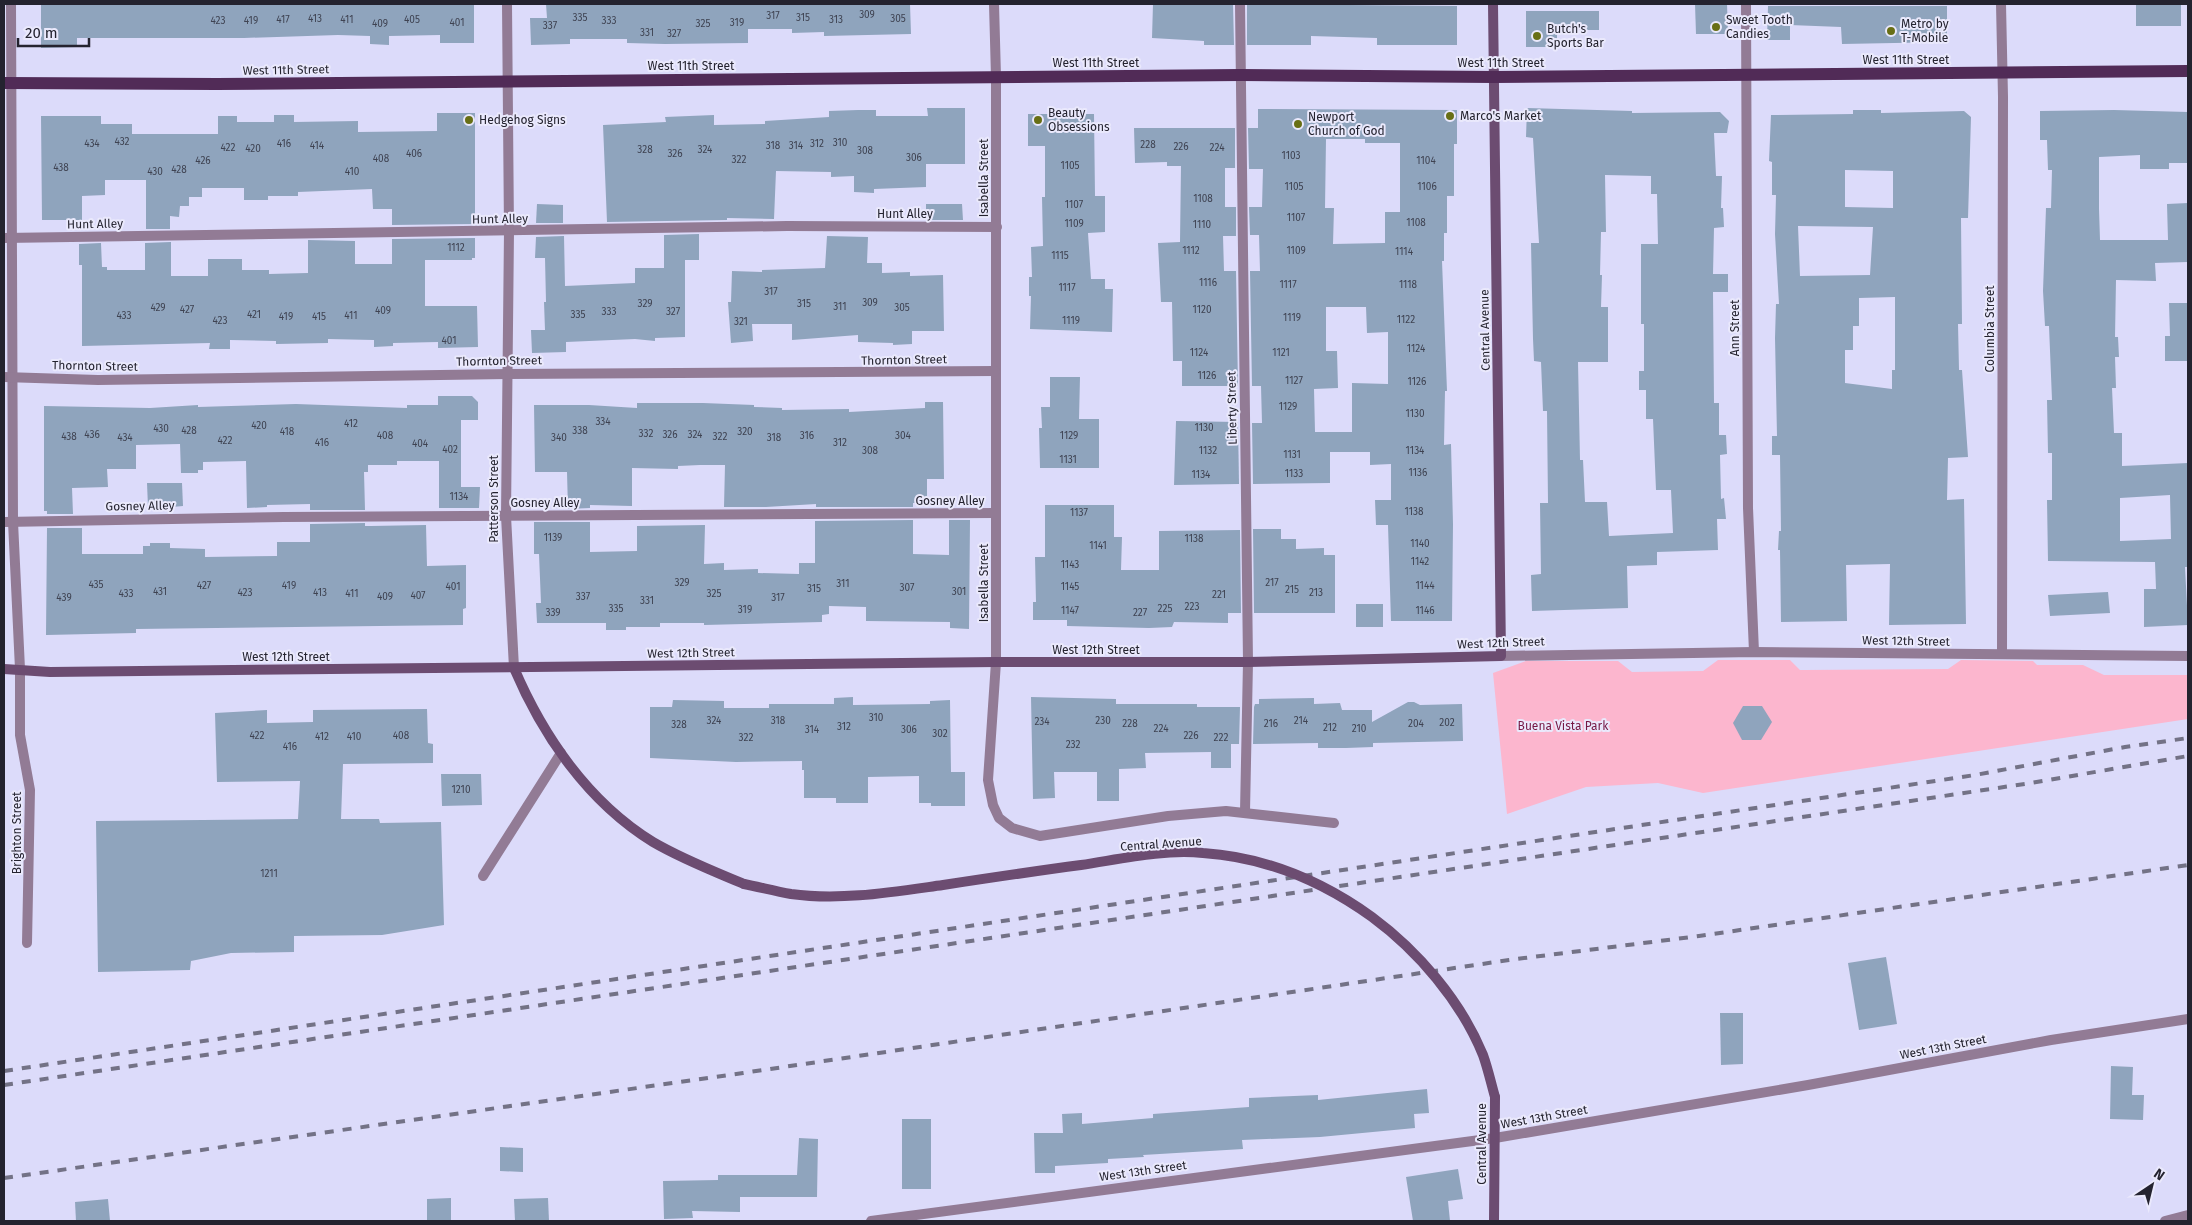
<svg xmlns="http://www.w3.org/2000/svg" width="2192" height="1225" viewBox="0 0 2192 1225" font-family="'Fira Sans',sans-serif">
  <rect width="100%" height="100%" fill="#dcdbfa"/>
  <path fill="#fcb6ce" d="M1718 660H1790L1800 670H1804L1948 669 1961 660 2033 661 2037 665H2083L2104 675H2188V719L1703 793 1658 783 1586 787 1507 814 1493 673 1526 661H1618L1632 672 1703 671Z"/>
  <g fill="#8fa4bd" fill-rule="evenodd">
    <path d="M41 4H474V43H440V35L389 36V45L370 44V36L338 35 244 38H77V47L41 48Z"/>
    <path d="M546 4H910L911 34 824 36V32L792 33V29H748V43L665 44 627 43V39H570V44L531 45 530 18H547Z"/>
    <path d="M1153 4H1233L1234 45H1204V41L1152 38Z"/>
    <path d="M1247 4 1457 6V45H1377V38L1311 36V45H1247Z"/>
    <path d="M1695 4H1727L1728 34H1696Z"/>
    <rect x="2136" y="4" width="45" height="22"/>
    <path d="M1768 6H1947V42L1842 44 1841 27 1790 25V40H1767Z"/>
    <path d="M1526 11H1599V30H1557V47H1526Z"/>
    <path d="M927 108H965V164H926V187L874 189V193L854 192V176L831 177V172L776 171 774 219 727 218V220L607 222 603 125 666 122 665 117 714 115V125L765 124V121L829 117V111L858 110H876V116H928Z"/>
    <path d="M1527 108 1632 111V113L1720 112 1729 121 1727 133H1714L1716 176H1722L1721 208H1723L1724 227 1714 228 1713 274H1728V292H1713L1714 403H1719V435H1726L1727 454 1720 455 1721 499 1724 498 1726 519H1717L1718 550 1657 552V565L1627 566 1628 608 1532 611 1531 575 1541 574 1540 503H1548L1547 411H1543L1541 362 1534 361 1533 339 1531 243H1539L1533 138 1526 137ZM1605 175 1651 176V194H1657L1658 244H1641V324H1644V371H1639V390H1646V419H1653L1656 490H1671L1673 533 1609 536 1607 502H1585L1583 460H1580L1578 362H1608V307H1601L1602 275H1600L1601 232H1606Z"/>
    <path d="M1258 109 1457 110V144H1454V196H1447V233H1444V261H1442L1447 391H1445L1444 445 1451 444 1453 524 1452 621H1391L1388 525H1376L1375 500H1391V464L1370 465V452H1330V483L1253 484 1252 423H1262L1261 386H1252L1250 271H1260L1259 235H1250L1249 207H1262L1263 169H1249L1248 128H1258ZM1326 139H1365V143H1400V212H1385V243L1333 244 1334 208H1325ZM1326 307H1366L1367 333 1388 332V384L1352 383V432H1315L1314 389 1338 388 1337 351H1326Z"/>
    <path d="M1853 110H1881V113L1964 111 1971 117 1968 218H1961L1962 324H1958L1959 370H1962L1968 457 1948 458 1947 500 1964 499 1966 624 1889 625 1890 564 1846 565 1847 621 1781 622 1780 550H1778L1779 531H1781L1780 455H1772V436H1777L1775 338 1776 304H1779L1775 234 1776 195H1772V162L1769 161 1771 115 1853 114ZM1845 170 1893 171V208L1845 207ZM1798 226 1873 227 1870 275 1800 276ZM1895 297V370H1892V389L1845 383V350H1853V326H1859V298Z"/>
    <path d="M2114 110 2188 112V163H2169V169H2140V155L2099 157V209L2100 240H2168L2167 204 2188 203V262L2155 263 2156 281 2116 280 2115 337H2118L2119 357H2115L2116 388H2112L2114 433H2122V466L2188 463V567H2185L2188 625 2144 627V589H2156L2155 562 2048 561 2047 500H2052V453H2048L2047 400H2052L2049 326H2045L2043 291 2046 208H2051L2052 170H2048L2047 140H2040V111ZM2170 495 2171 539 2120 541V498Z"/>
    <path d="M437 113H475V224L392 225V209H373L372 189 298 192V196H268V200H244V188H202V197H189V206H180L179 217 170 216V229H146V180H105V195L82 196V220H42L41 116H101V124H132V134H218V116H237V122H274V115H294V122L358 121V132L437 131Z"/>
    <path d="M1028 114H1094L1095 196H1105V232L1088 233 1091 279H1105V289H1113L1112 332 1030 329 1031 296H1029V277H1032L1031 247 1043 246 1042 197H1045V146H1028Z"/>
    <path d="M1134 128H1235V168H1225V207H1236V236H1223L1224 271H1236L1238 386H1182V361H1173L1172 302H1161L1158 243 1180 242 1181 166H1167V162L1135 163Z"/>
    <path d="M537 204 563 205V223H536Z"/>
    <path d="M926 204H962L963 220H926Z"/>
    <path d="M699 234V260H685V337L655 338V341L635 339 566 342V352L532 353 531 330H545L544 302H546L545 258H535L536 237 564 236 565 286 635 283V268H664V235Z"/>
    <path d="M827 236 868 237 867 263H882V273L910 272V276L943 275 944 331H912V344L893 345V343L858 342V335L792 340V324H752L753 341 731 343 728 302H731L732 271 762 272V270L825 268Z"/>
    <path d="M475 238V258H472V260H425V306H477L478 347 438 348V342L393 343V346L374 347V340L328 339V343L276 344V341L230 340V349H209L210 343 82 346V265H79V244L101 243 102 267H107V270H145V243L171 242V276H208V259H242V270H269V274L308 273V240L355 241V264H392V239Z"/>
    <path d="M2169 303H2188V361H2165V336H2170Z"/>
    <path d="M1050 377H1080L1079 419H1099V468H1040L1039 428H1042L1041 407H1050Z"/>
    <path d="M438 396H472L478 402V420H461V487H480L479 508H439V461H397V465H368V472H364L365 510H310V504L267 505V507L247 508 246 461 203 462V470H198V473H181L180 444 136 445V469H107L108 487 72 488 73 514H47V511H44V406L150 408 198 405V407L296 404 407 408V405H438Z"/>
    <path d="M925 402H943L944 479H927V503H913V507H816V504L766 507H724L725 465H700L678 466V469L632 468V506L590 505V508L568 509 567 472H535L534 405H589L637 408V403H703L754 405V407L782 408V410L849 409V412L925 408Z"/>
    <path d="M1176 421 1238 422 1239 484 1174 485Z"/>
    <path d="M147 483H182L183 506 150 509 148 507Z"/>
    <path d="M1045 505H1114V537H1122L1121 570H1159V531L1240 530 1241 613H1228V623L1174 622 1172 627 1149 628 1067 626V620H1033V602H1036L1035 557H1045Z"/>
    <path d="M913 520V554L949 555V520H970L969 629 950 628V622L866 621V607L829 606V614L822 615V622L704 625V623H660V627H626V630H606V623H537L536 603H541L539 554H534V522H590V552L637 551V526L705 525 704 564 724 563V570L758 569V573L799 574V563H815V521Z"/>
    <path d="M365 523V526H371L426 525 427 566 466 565V608L463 609V625L136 629V633L46 635 47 528H82V554H143V546H150V543H170V548L205 549V557L277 556V542H310V524Z"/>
    <path d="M1253 529H1281V539H1296V549L1324 548V555H1335V613H1254Z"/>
    <path d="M2108 592 2110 613 2050 616 2048 595Z"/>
    <rect x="1356" y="604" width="27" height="23"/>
    <path d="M853 697V705L930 704V701L950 700 951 772H965V806H931V803H919V776L868 777V803H836V798H804V770H802V761L736 762 650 758V707H672L673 700 724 701V708H769V704H834V698Z"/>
    <path d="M1031 697 1116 699V704H1197V707H1240L1239 744H1231V768H1211V752L1145 753 1146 768 1119 769V801H1097V772H1054L1055 798 1033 799Z"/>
    <path d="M1314 698V704L1340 703 1342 710H1372V722L1408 702H1414L1420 705 1462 704 1463 741 1373 743V747L1346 748H1318V743L1253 744 1254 707 1255 704H1259V699Z"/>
    <path d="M1743 706H1762L1772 722 1761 740H1742L1733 723Z"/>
    <path d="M427 709 428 743 433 744V763L343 764 341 819H379L380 823 441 822 444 925 382 935 294 936V952L231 953 191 961 190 970 98 972 96 821 298 819 300 781 217 782 215 713 267 710V723L313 722V710Z"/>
    <path d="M441 774H481L482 805 442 806Z"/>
    <path d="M1886 957 1897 1024 1859 1030 1848 963Z"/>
    <path d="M1720 1013H1743V1064L1721 1065Z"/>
    <path d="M2111 1066 2133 1067 2132 1095H2144L2143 1120 2110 1119Z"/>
    <path d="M1427 1089 1429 1113 1414 1114 1415 1128 1320 1137 1242 1140 1243 1149 1143 1155 1144 1157 1108 1159V1163L1055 1166V1173H1035L1034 1133H1063L1062 1114 1082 1113V1124L1153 1118V1114L1249 1107V1098L1318 1095V1100Z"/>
    <rect x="902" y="1119" width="29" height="70"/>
    <path d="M799 1138 818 1139 817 1197H740V1212L692 1211 693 1218 664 1219 663 1181 718 1180V1175H797Z"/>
    <path d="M500 1147 523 1148V1172L500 1171Z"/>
    <path d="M1458 1169 1463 1199 1448 1201 1450 1221H1413L1406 1177Z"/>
    <path d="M451 1198V1221H427V1199Z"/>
    <path d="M548 1198 549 1221H515L514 1199Z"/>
    <path d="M108 1199 110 1221H76L75 1202Z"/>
  </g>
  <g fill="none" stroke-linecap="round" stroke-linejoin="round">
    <g stroke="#927b95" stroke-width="10">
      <path d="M4 238 787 226 997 227"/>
      <path d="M4 522 284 517 996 513"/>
      <path d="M996 662 988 780 993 805 999 818 1012 828 1040 836 1168 816 1226 811 1334 823"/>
      <path d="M20 669V735L30 790 27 943"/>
      <path d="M1245 812 1248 662"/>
      <path d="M483 876 561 753"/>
    </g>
    <g stroke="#927b95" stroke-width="10">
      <path d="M11 4 13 522 20 669"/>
      <path d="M507 4 509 231 506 516 514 668"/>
      <path d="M994 4 996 77V662"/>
      <path d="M1240 4 1248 662"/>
      <path d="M1746 4 1748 508 1754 652"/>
      <path d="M2001 4 2003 97 2002 654"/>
      <path d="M4 377 98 380 508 374 995 371"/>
      <path d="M1501 656 1754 652 2188 656"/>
      <path d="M871 1221 1495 1138 1808 1085 2051 1040 2188 1019"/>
      <path d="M2165 1221 2188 1215"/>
    </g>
    <g stroke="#6c4c71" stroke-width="10">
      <path d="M514 668C543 736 588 802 653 842 682 859 713 871 744 884"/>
      <path d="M4 669 50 672 996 662H1248L1501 656 1493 4"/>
      <path d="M1494 1221 1495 1097"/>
    </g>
    <path stroke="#512b57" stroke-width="12" d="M4 83 217 84 1240 75 1494 77 2188 71"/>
    <g stroke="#737286" stroke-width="4" stroke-dasharray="9 9" stroke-linecap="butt">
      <path d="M4 1071 1975 775 2125 747 2188 738"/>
      <path d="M4 1085 2031 783 2188 756"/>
      <path d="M4 1178 743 1073 1509 960 1699 936 2188 865"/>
    </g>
    <path stroke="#6c4c71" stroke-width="10" d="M744 884C759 887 775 891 791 894 841 901 893 892 943 885 989 878 1035 871 1081 865 1121 859 1163 849 1203 853 1264 857 1322 881 1372 917 1418 951 1461 1001 1483 1055 1488 1069 1491 1083 1495 1097"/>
  </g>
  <g fill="#686f15" stroke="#eae9fc" stroke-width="2">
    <circle cx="1716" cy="27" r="5"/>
    <circle cx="1891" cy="31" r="5"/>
    <circle cx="1537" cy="36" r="5"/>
    <circle cx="1450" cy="116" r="5"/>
    <circle cx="469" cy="120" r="5"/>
    <circle cx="1038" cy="120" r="5"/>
    <circle cx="1298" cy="124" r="5"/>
  </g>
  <g text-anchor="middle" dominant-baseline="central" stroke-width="4" stroke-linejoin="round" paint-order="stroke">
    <g font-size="10" fill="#3f4352">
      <text x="867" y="15">309</text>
      <text x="773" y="16">317</text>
      <text x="580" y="18">335</text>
      <text x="803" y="18">315</text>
      <text x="315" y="19">413</text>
      <text x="898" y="19">305</text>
      <text x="283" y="20">417</text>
      <text x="347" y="20">411</text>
      <text x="412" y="20">405</text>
      <text x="836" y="20">313</text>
      <text x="218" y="21">423</text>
      <text x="251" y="21">419</text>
      <text x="609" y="21">333</text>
      <text x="457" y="23">401</text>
      <text x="737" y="23">319</text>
      <text x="380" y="24">409</text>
      <text x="703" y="24">325</text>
      <text x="550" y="26">337</text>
      <text x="647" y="33">331</text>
      <text x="674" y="34">327</text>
      <text x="122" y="142">432</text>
      <text x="840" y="143">310</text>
      <text x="92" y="144">434</text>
      <text x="284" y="144">416</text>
      <text x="817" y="144">312</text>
      <text x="1148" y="145">228</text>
      <text x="317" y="146">414</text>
      <text x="773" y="146">318</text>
      <text x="796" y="146">314</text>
      <text x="1181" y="147">226</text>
      <text x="228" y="148">422</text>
      <text x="1217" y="148">224</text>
      <text x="253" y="149">420</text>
      <text x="645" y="150">328</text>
      <text x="705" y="150">324</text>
      <text x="865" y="151">308</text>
      <text x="414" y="154">406</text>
      <text x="675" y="154">326</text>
      <text x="1291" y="156">1103</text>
      <text x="914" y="158">306</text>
      <text x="381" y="159">408</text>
      <text x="739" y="160">322</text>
      <text x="203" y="161">426</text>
      <text x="1426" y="161">1104</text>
      <text x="1070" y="166">1105</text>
      <text x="61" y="168">438</text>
      <text x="179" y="170">428</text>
      <text x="155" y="172">430</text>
      <text x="352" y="172">410</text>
      <text x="1294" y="187">1105</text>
      <text x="1427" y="187">1106</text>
      <text x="1203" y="199">1108</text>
      <text x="1074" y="205">1107</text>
      <text x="1296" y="218">1107</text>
      <text x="1416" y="223">1108</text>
      <text x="1074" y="224">1109</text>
      <text x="1202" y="225">1110</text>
      <text x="456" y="248">1112</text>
      <text x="1191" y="251">1112</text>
      <text x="1296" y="251">1109</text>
      <text x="1404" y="252">1114</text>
      <text x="1060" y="256">1115</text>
      <text x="1208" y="283">1116</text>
      <text x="1288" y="285">1117</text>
      <text x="1408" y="285">1118</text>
      <text x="1067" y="288">1117</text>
      <text x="771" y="292">317</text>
      <text x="870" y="303">309</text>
      <text x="645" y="304">329</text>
      <text x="804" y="304">315</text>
      <text x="840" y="307">311</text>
      <text x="158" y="308">429</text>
      <text x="902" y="308">305</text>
      <text x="187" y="310">427</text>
      <text x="1202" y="310">1120</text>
      <text x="383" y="311">409</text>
      <text x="609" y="312">333</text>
      <text x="673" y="312">327</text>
      <text x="254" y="315">421</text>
      <text x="578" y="315">335</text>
      <text x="124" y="316">433</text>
      <text x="351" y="316">411</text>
      <text x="286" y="317">419</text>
      <text x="319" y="317">415</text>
      <text x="1292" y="318">1119</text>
      <text x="1406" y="320">1122</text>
      <text x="220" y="321">423</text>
      <text x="1071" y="321">1119</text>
      <text x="741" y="322">321</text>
      <text x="449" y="341">401</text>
      <text x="1416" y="349">1124</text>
      <text x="1199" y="353">1124</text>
      <text x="1281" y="353">1121</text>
      <text x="1207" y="376">1126</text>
      <text x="1294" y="381">1127</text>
      <text x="1417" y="382">1126</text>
      <text x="1288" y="407">1129</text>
      <text x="1415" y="414">1130</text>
      <text x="603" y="422">334</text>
      <text x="351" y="424">412</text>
      <text x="259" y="426">420</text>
      <text x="1204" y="428">1130</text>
      <text x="161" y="429">430</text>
      <text x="189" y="431">428</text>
      <text x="580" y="431">338</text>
      <text x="287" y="432">418</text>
      <text x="745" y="432">320</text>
      <text x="646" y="434">332</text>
      <text x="92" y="435">436</text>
      <text x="670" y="435">326</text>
      <text x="695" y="435">324</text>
      <text x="385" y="436">408</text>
      <text x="807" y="436">316</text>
      <text x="903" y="436">304</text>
      <text x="1069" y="436">1129</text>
      <text x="69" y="437">438</text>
      <text x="720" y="437">322</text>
      <text x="125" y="438">434</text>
      <text x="559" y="438">340</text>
      <text x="774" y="438">318</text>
      <text x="225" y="441">422</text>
      <text x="322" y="443">416</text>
      <text x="840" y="443">312</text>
      <text x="420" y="444">404</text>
      <text x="450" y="450">402</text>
      <text x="870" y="451">308</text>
      <text x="1208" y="451">1132</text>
      <text x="1415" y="451">1134</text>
      <text x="1292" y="455">1131</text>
      <text x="1068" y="460">1131</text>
      <text x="1418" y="473">1136</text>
      <text x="1294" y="474">1133</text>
      <text x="1201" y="475">1134</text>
      <text x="459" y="497">1134</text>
      <text x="1414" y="512">1138</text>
      <text x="1079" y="513">1137</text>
      <text x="553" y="538">1139</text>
      <text x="1194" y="539">1138</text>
      <text x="1420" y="544">1140</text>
      <text x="1098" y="546">1141</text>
      <text x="1420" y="562">1142</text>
      <text x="1070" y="565">1143</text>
      <text x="682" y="583">329</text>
      <text x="1272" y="583">217</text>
      <text x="843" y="584">311</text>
      <text x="96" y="585">435</text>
      <text x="204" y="586">427</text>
      <text x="289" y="586">419</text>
      <text x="1425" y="586">1144</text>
      <text x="453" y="587">401</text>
      <text x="1070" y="587">1145</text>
      <text x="907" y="588">307</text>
      <text x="814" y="589">315</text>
      <text x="1292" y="590">215</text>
      <text x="160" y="592">431</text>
      <text x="959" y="592">301</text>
      <text x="245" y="593">423</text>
      <text x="320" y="593">413</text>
      <text x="1316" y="593">213</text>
      <text x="126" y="594">433</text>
      <text x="352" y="594">411</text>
      <text x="714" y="594">325</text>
      <text x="1219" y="595">221</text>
      <text x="418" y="596">407</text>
      <text x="385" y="597">409</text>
      <text x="583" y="597">337</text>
      <text x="64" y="598">439</text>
      <text x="778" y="598">317</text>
      <text x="647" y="601">331</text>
      <text x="1192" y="607">223</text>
      <text x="616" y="609">335</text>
      <text x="1165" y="609">225</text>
      <text x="745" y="610">319</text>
      <text x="1070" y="611">1147</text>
      <text x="1425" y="611">1146</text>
      <text x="553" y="613">339</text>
      <text x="1140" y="613">227</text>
      <text x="876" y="718">310</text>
      <text x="714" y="721">324</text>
      <text x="778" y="721">318</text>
      <text x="1103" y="721">230</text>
      <text x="1301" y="721">214</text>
      <text x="1042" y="722">234</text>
      <text x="1447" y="723">202</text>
      <text x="1130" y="724">228</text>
      <text x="1271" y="724">216</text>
      <text x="1416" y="724">204</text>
      <text x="679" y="725">328</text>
      <text x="844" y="727">312</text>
      <text x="1330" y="728">212</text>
      <text x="1161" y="729">224</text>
      <text x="1359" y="729">210</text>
      <text x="812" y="730">314</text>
      <text x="909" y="730">306</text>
      <text x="940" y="734">302</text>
      <text x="257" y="736">422</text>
      <text x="401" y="736">408</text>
      <text x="1191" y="736">226</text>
      <text x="322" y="737">412</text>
      <text x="354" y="737">410</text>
      <text x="746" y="738">322</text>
      <text x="1221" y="738">222</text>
      <text x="1073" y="745">232</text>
      <text x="290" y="747">416</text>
      <text x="461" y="790">1210</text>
      <text x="269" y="874">1211</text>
    </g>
    <g font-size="12" fill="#24232f" stroke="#eae9fc" text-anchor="start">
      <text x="1726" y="20">Sweet Tooth<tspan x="1726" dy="14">Candies</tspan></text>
      <text x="1901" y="24">Metro by<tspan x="1901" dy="14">T-Mobile</tspan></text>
      <text x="1547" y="29">Butch's<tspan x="1547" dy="14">Sports Bar</tspan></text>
      <text x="1048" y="113">Beauty<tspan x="1048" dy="14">Obsessions</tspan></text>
      <text x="1460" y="116">Marco's Market</text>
      <text x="1308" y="117">Newport<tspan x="1308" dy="14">Church of God</tspan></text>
      <text x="479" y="120">Hedgehog Signs</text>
    </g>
    <g font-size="12" fill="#24232f" stroke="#eae9fc">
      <text x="1906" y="60">West 11th Street</text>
      <text x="1096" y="63">West 11th Street</text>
      <text x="1501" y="63">West 11th Street</text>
      <text x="691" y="66">West 11th Street</text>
      <text transform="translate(286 70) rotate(-1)">West 11th Street</text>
      <text transform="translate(984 178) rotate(-90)">Isabella Street</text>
      <text x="905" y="214">Hunt Alley</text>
      <text transform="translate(500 219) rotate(-1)">Hunt Alley</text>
      <text transform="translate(95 224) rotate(-1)">Hunt Alley</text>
      <text transform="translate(1735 328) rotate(-90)">Ann Street</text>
      <text transform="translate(1990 329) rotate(-90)">Columbia Street</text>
      <text transform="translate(1485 330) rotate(-91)">Central Avenue</text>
      <text transform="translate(904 360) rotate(-1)">Thornton Street</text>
      <text transform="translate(499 361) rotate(-1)">Thornton Street</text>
      <text transform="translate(95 366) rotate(1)">Thornton Street</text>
      <text transform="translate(1232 408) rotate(-91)">Liberty Street</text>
      <text transform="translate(494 499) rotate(-90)">Patterson Street</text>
      <text x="950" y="501">Gosney Alley</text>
      <text x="545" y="503">Gosney Alley</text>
      <text transform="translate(140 506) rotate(-1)">Gosney Alley</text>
      <text transform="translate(984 583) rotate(-90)">Isabella Street</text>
      <text transform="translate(1906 641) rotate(1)">West 12th Street</text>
      <text transform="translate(1501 643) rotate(-2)">West 12th Street</text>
      <text x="1096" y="650">West 12th Street</text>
      <text transform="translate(691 653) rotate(-1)">West 12th Street</text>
      <text x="286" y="657">West 12th Street</text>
      <text transform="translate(17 833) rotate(-90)">Brighton Street</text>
      <text transform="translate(1161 844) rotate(-4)">Central Avenue</text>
      <text transform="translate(1943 1047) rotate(-11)">West 13th Street</text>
      <text transform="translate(1544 1117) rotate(-10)">West 13th Street</text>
      <text transform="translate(1482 1144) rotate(-90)">Central Avenue</text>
      <text transform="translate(1143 1171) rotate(-8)">West 13th Street</text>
    </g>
    <g font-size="12" fill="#761845" stroke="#eae9fc">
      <text x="1563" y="726">Buena Vista Park</text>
    </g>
  </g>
  <rect width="2192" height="1225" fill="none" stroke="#24232f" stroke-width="10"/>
  <g transform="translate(2152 1185) rotate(35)" stroke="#eae9fc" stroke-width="4" paint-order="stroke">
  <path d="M0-4L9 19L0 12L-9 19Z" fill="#24232f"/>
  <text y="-8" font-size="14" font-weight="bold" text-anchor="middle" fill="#24232f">N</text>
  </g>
  <path d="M18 38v8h71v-8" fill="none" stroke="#24232f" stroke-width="2.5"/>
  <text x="25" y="38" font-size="15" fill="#24232f" stroke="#eae9fc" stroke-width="4" paint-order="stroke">20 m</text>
</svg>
